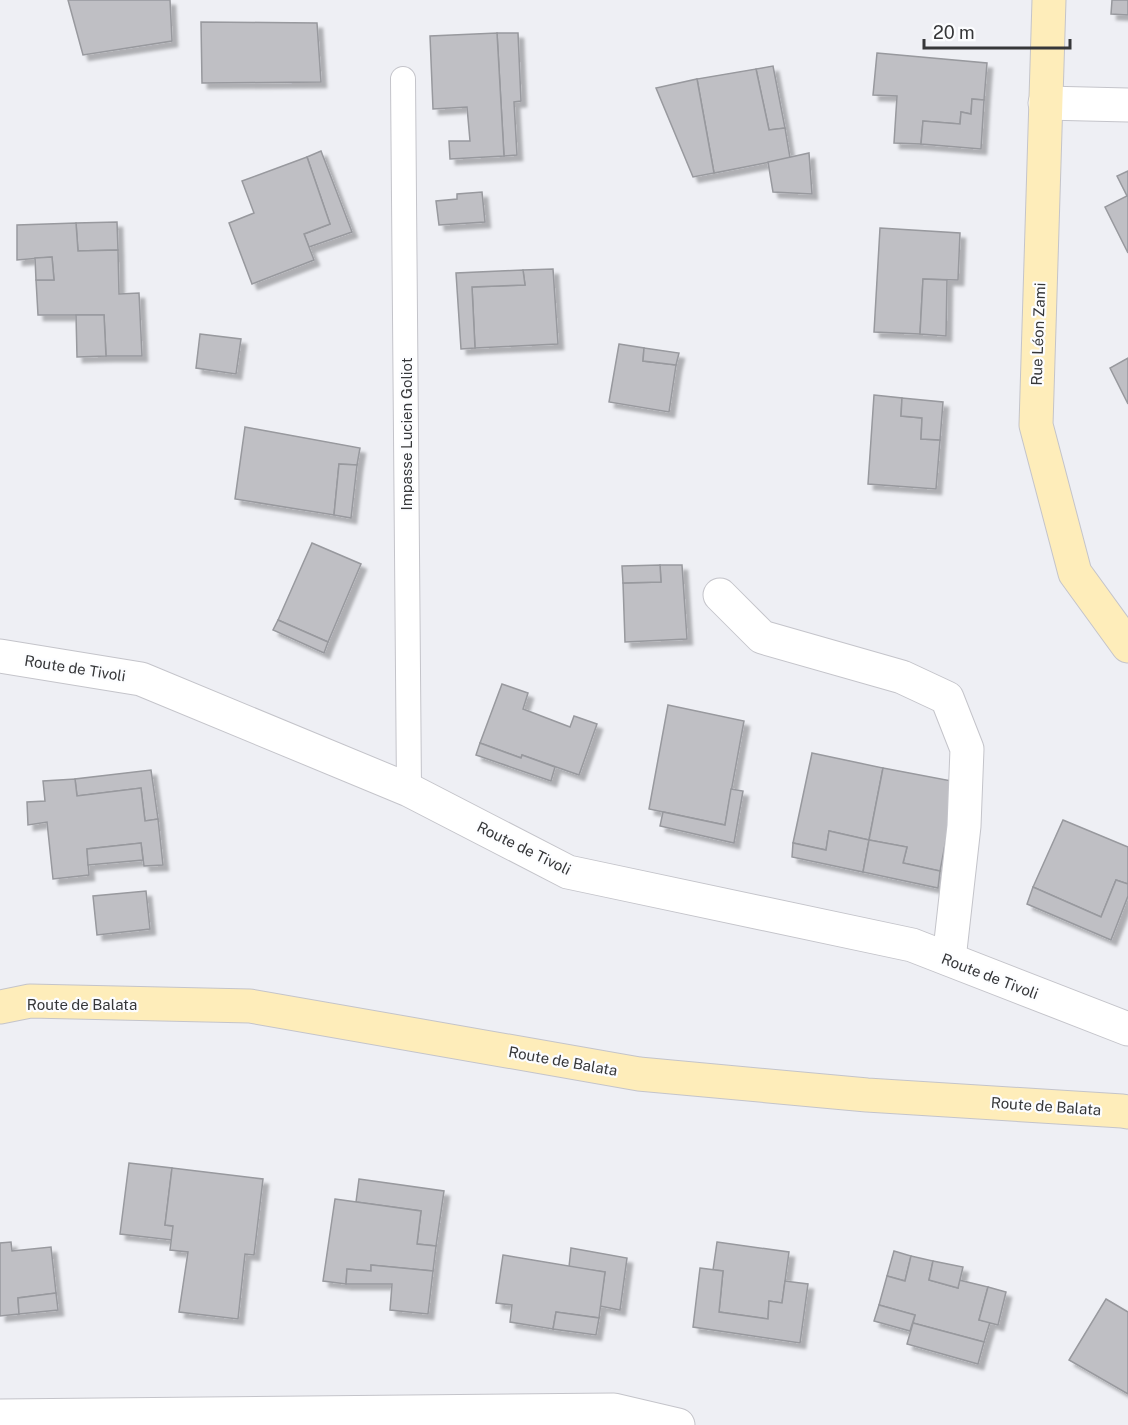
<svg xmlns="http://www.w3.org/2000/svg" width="1128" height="1425" viewBox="0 0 1128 1425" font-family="'Public Sans',sans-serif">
  <defs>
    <filter id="shadow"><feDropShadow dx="5.5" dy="5.5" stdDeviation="1.5" flood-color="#0004"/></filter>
  </defs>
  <rect width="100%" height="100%" fill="#eeeff4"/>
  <g fill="#bfbfc4" stroke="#98999e" stroke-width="1.5" filter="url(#shadow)">
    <path d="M68 0H170L172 41 83 55Z"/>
    <path d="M1112 0H1128V15L1111 14Z"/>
    <path d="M201 22 317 23 321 82 202 83Z"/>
    <path d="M497 33H518L521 101 514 102 517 155 504 156Z"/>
    <path d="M497 33 504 156 450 159 449 141H470L467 107 433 109 430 36Z"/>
    <path d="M877 53 987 63 984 100 972 99 971 114 961 112 960 124 923 121 921 144 894 143 897 96 873 95Z"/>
    <path d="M773 66 785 128 769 130 756 69Z"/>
    <path d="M756 69 769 130 785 128 790 158 714 173 697 79Z"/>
    <path d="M697 79 714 173 693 177 656 88Z"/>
    <path d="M972 99 984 100 981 149 921 144 923 121 960 124 961 112 971 114Z"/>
    <path d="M321 151 352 232 309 247 304 234 330 224 307 157Z"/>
    <path d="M809 153 812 194 773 192 768 162Z"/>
    <path d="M307 157 330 224 304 234 314 260 252 284 229 223 254 213 242 181Z"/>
    <path d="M1128 171V253L1105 207 1127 196 1117 176Z"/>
    <path d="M482 192 485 222 439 225 436 201 457 199V194Z"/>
    <path d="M117 222 118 250 78 251 76 223Z"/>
    <path d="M76 223 78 251 118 250 119 294 139 293 142 356H106L104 315H38L36 280H54L52 257 17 260V225Z"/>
    <path d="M880 228 960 233 958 280 923 279 920 334 874 332Z"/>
    <path d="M52 257 54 280H36L35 258Z"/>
    <path d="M553 269 558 344 475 348 472 287 525 285 523 270Z"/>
    <path d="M523 270 525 285 472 287 475 348 461 349 456 273Z"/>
    <path d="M923 279 947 280 946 336 920 334Z"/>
    <path d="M76 315H104L106 356 77 357Z"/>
    <path d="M200 334 241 339 236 374 196 368Z"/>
    <path d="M619 344 644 348 643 361 676 365 669 412 609 402Z"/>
    <path d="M644 348 679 353 676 365 643 361Z"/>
    <path d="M1128 358V404L1110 368Z"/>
    <path d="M874 395 902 398 901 416 922 418 921 439 940 440 936 489 868 484Z"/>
    <path d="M902 398 943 402 940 440 921 439 922 418 901 416Z"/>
    <path d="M245 427 360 448 357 465 339 464 334 515 235 499Z"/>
    <path d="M339 464 357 465 351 518 334 515Z"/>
    <path d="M312 543 361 564 328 642 278 620Z"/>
    <path d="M660 565H682L687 639 625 642 623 583 661 582Z"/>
    <path d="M660 565 661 582 623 583 622 566Z"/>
    <path d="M278 620 328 642 324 653 273 630Z"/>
    <path d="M502 684 528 693 523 709 570 727 574 716 597 724 579 775 522 755 521 758 480 743Z"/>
    <path d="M668 705 744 721 725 825 649 809Z"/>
    <path d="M480 743 521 758 522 755 555 767 551 781 476 755Z"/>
    <path d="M812 753 883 768 869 840 829 831 826 850 793 843Z"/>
    <path d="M883 768 957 782 940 871 903 863 907 847 869 840Z"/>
    <path d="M151 770 158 819 145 821 141 788 77 796 75 779Z"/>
    <path d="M75 779 77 796 141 788 145 821 158 819 163 865 144 866 141 843 87 849 89 875 53 879 47 822 28 825 27 802 45 801 43 781Z"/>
    <path d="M731 789 743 791 734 843 660 826 663 812 725 825Z"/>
    <path d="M1063 820 1128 847V884L1116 880 1101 917 1033 887Z"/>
    <path d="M829 831 869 840 863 872 792 857 793 843 826 850Z"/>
    <path d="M869 840 907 847 903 863 940 871 938 888 863 872Z"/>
    <path d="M141 843 143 860 88 865 87 849Z"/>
    <path d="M1116 880 1128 884V896L1111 940 1027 904 1033 887 1101 917Z"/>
    <path d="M146 891 150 929 97 935 93 896Z"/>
    <path d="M129 1163 172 1168 165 1225 173 1226 172 1240 120 1234Z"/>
    <path d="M172 1168 263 1179 254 1255 245 1254 238 1319 179 1312 188 1252 170 1250 173 1226 165 1225Z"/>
    <path d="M359 1179 444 1191 436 1246 417 1244 421 1211 356 1202Z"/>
    <path d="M335 1199 421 1211 417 1244 436 1246 433 1271 371 1265V1271L347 1269 346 1284 323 1281Z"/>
    <path d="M11 1242 12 1251 51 1247 56 1293 18 1298 19 1314 0 1316V1243Z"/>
    <path d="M717 1242 789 1252 782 1303 769 1301 768 1319 719 1312 723 1271 713 1270Z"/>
    <path d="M571 1248 627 1258 620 1310 600 1306 605 1272 569 1267Z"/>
    <path d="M894 1251 911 1256 905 1281 887 1276Z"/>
    <path d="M503 1255 605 1272 599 1318 556 1312 553 1329 510 1322 512 1305 496 1303Z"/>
    <path d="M911 1256 933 1261 929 1280 958 1288 959 1280 988 1287 979 1320 990 1322 984 1342 913 1323 915 1315 879 1305 887 1276 905 1281Z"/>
    <path d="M933 1261 963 1267 958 1288 929 1280Z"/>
    <path d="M371 1265 433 1271 428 1314 390 1310 392 1284H346L347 1269 371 1271Z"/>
    <path d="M700 1268 723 1271 719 1312 768 1319 769 1301 782 1303 785 1281 808 1284 800 1343 693 1327Z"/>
    <path d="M988 1287 1006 1292 998 1325 979 1320Z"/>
    <path d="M56 1293 58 1310 19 1314 18 1298Z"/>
    <path d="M1106 1299 1128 1312V1394L1069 1360Z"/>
    <path d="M879 1305 915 1315 910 1331 874 1321Z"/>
    <path d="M556 1312 599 1318 596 1335 553 1329Z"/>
    <path d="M913 1323 984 1342 978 1364 907 1344Z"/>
  </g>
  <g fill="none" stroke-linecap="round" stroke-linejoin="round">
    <defs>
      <path id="lane" d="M403 79 409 790"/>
      <g id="street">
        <path d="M1045 103 1128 105"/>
        <path d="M720 595 762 637 902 677 947 698 967 749 964 826 949 959"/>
        <path d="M0 656 141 679 409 790 568 872 912 945 1128 1029"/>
        <path d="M0 1416 614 1410 678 1425"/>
      </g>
      <g id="secondary">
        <path d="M1049 0 1036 425 1075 573 1128 646"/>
        <path d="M0 1007 30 1001 250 1006 639 1074 867 1095 1122 1111 1128 1112"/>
      </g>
    </defs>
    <use href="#lane" stroke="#c4c4ca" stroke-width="26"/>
    <use href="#street" stroke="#c4c4ca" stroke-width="35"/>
    <use href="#secondary" stroke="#c4c4ca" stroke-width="35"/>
    <use href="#lane" stroke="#fff" stroke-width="24"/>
    <use href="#street" stroke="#fff" stroke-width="33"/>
    <use href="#secondary" stroke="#feedba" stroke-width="33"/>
  </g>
  <g text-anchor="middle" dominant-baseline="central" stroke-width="4.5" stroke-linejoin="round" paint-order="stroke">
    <g font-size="15" fill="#363739" stroke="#fcfdff">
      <text transform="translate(1038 334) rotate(-88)">Rue Léon Zami</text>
      <text transform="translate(406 434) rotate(-90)">Impasse Lucien Goliot</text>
      <text transform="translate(75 668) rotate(9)">Route de Tivoli</text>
      <text transform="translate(524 848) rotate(26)">Route de Tivoli</text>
      <text transform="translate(990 976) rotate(21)">Route de Tivoli</text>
      <text x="82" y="1004">Route de Balata</text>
      <text transform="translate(563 1061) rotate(10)">Route de Balata</text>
      <text transform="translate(1046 1106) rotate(4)">Route de Balata</text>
    </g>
  </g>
  <path d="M924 39v9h146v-9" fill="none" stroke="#363739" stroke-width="3"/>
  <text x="933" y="39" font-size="18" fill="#363739" stroke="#fcfdff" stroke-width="4.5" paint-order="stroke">20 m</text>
</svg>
